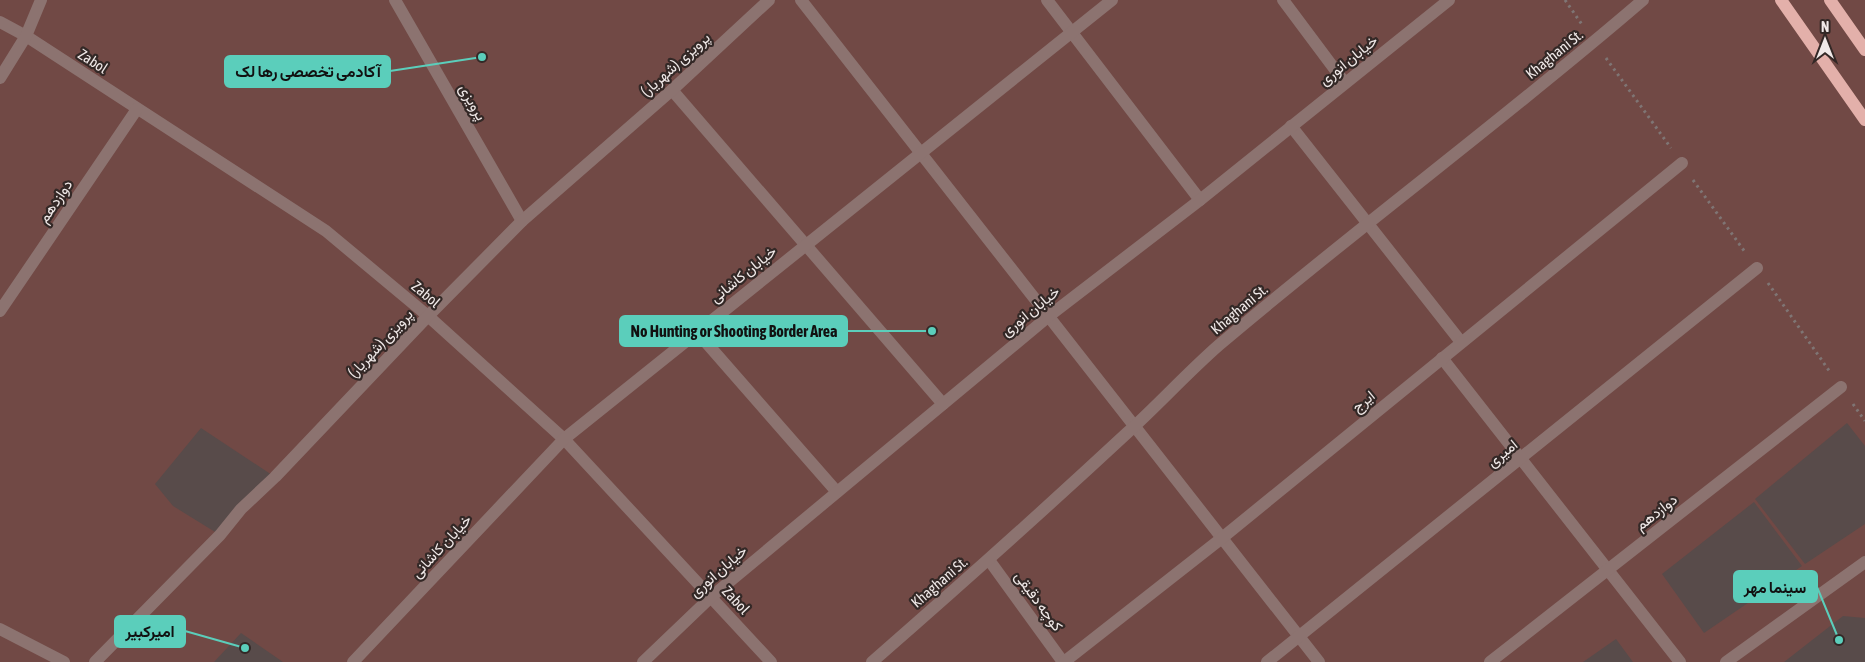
<svg xmlns="http://www.w3.org/2000/svg" width="1865" height="662" viewBox="0 0 1865 662" font-family="'Asap Condensed',Vazirmatn,sans-serif">
  <rect width="100%" height="100%" fill="#3d3230"/>
  <rect fill="#714945" x="0" y="0" width="1865" height="662"/>
  <g fill="#584b4a">
    <path d="M1847 423 1865 446V524L1805 564 1755 499Z"/>
    <path d="M201 428 275 477 220 535 173 506 155 484Z"/>
    <path d="M1754 502 1802 566 1704 633 1662 574Z"/>
    <path d="M1843 616 1865 618V662H1784Z"/>
    <path d="M241 633 283 662H214Z"/>
    <path d="M1616 639 1633 662H1583Z"/>
  </g>
  <g fill="none" stroke-linecap="round" stroke-linejoin="round">
    <g stroke="#7f7574" stroke-width="3" stroke-dasharray="2.5 4" stroke-linecap="butt">
      <path d="M1565 0 1583 26"/>
      <path d="M1606 58 1671 148"/>
      <path d="M1693 180 1745 252"/>
      <path d="M1768 283 1830 372"/>
      <path d="M1853 404 1865 421"/>
    </g>
    <g stroke="#8c7370" stroke-width="12">
      <path d="M395 0 522 221"/>
      <path d="M801 0 1319 662"/>
      <path d="M1047 0 1200 200"/>
      <path d="M1283 0 1345 83"/>
      <path d="M0 22 26 36 326 231 428 316 564 439 771 662"/>
      <path d="M0 78 26 36 41 0"/>
      <path d="M672 90 943 404"/>
      <path d="M1291 126 1461 342"/>
      <path d="M0 311 137 109"/>
      <path d="M697 332 837 492"/>
      <path d="M1442 358 1680 662"/>
      <path d="M989 560 1063 662"/>
      <path d="M0 629 64 662"/>
      <path d="M95 662 220 535 241 509 275 477 428 316 522 221 672 90 769 0"/>
      <path d="M353 662 564 439 1112 0"/>
      <path d="M643 662 711 597 1049 316 1200 200 1449 0"/>
      <path d="M872 662C958 587 1043 511 1127 433 1158 405 1187 373 1219 345 1358 227 1505 119 1643 0"/>
      <path d="M1064 662 1222 538 1682 163"/>
      <path d="M1267 662 1757 268"/>
      <path d="M1490 662 1841 387"/>
      <path d="M1726 662 1865 562"/>
    </g>
    <g stroke="#e3b0aa" stroke-width="12">
      <path d="M1781 0 1865 120"/>
      <path d="M1830 0 1865 50"/>
    </g>
  </g>
  <g text-anchor="middle" dominant-baseline="central" stroke-width="4.5" stroke-linejoin="round" paint-order="stroke">
    <g font-size="15" fill="#f0e9e8" stroke="#332826">
      <text transform="translate(1554 54) rotate(-39)">Khaghani St.</text>
      <text transform="translate(1348 60) rotate(-39)">خیابان انوری</text>
      <text transform="translate(93 61) rotate(33)">Zabol</text>
      <text transform="translate(675 64) rotate(-42)">پرویزی (شهریار)</text>
      <text transform="translate(473 102) rotate(60)">پرویزی</text>
      <text transform="translate(55 201) rotate(-56)">دوازدهم</text>
      <text transform="translate(743 274) rotate(-39)">خیابان کاشانی</text>
      <text transform="translate(426 294) rotate(40)">Zabol</text>
      <text transform="translate(1239 309) rotate(-40)">Khaghani St.</text>
      <text transform="translate(1030 311) rotate(-39)">خیابان انوری</text>
      <text transform="translate(380 343) rotate(-47)">پرویزی (شهریار)</text>
      <text transform="translate(1363 401) rotate(-39)">ایرج</text>
      <text transform="translate(1502 453) rotate(-39)">امیری</text>
      <text transform="translate(1656 512) rotate(-38)">دوازدهم</text>
      <text transform="translate(441 546) rotate(-47)">خیابان کاشانی</text>
      <text transform="translate(718 571) rotate(-41)">خیابان انوری</text>
      <text transform="translate(939 582) rotate(-41)">Khaghani St.</text>
      <text transform="translate(736 600) rotate(47)">Zabol</text>
      <text transform="translate(1039 601) rotate(54)">کوچه دقیقی</text>
    </g>
  </g>
  <path fill="none" stroke="#5bcebb" stroke-width="2" d="M482 57L390 71M932 331L847 331M1839 640L1817 587M245 648L185 631"/>
  <g fill="#5bcebb" stroke="#332826" stroke-width="2">
    <circle cx="482" cy="57" r="5"/>
    <circle cx="932" cy="331" r="5"/>
    <circle cx="1839" cy="640" r="5"/>
    <circle cx="245" cy="648" r="5"/>
  </g>
  <g fill="#5bcebb" stroke="#5bcebb" stroke-width="2">
    <rect x="225" y="56" width="165" height="31" rx="5"/>
    <rect x="620" y="316" width="227" height="30" rx="5"/>
    <rect x="1734" y="571" width="83" height="31" rx="5"/>
    <rect x="115" y="616" width="70" height="31" rx="5"/>
  </g>
  <g font-size="16" text-anchor="middle" font-weight="bold" fill="#111">
    <text x="308" y="77">آکادمی تخصصی رها لک</text>
    <text x="734" y="337">No Hunting or Shooting Border Area</text>
    <text x="1775" y="593">سینما مهر</text>
    <text x="150" y="637">امیرکبیر</text>
  </g>
  <g transform="translate(1825 40)" stroke="#332826" stroke-width="4" paint-order="stroke">
  <path d="M0-4L9 19L0 12L-9 19Z" fill="#f0e9e8"/>
  <text y="-8" font-size="14" font-weight="bold" text-anchor="middle" fill="#f0e9e8">N</text>
  </g>
</svg>
